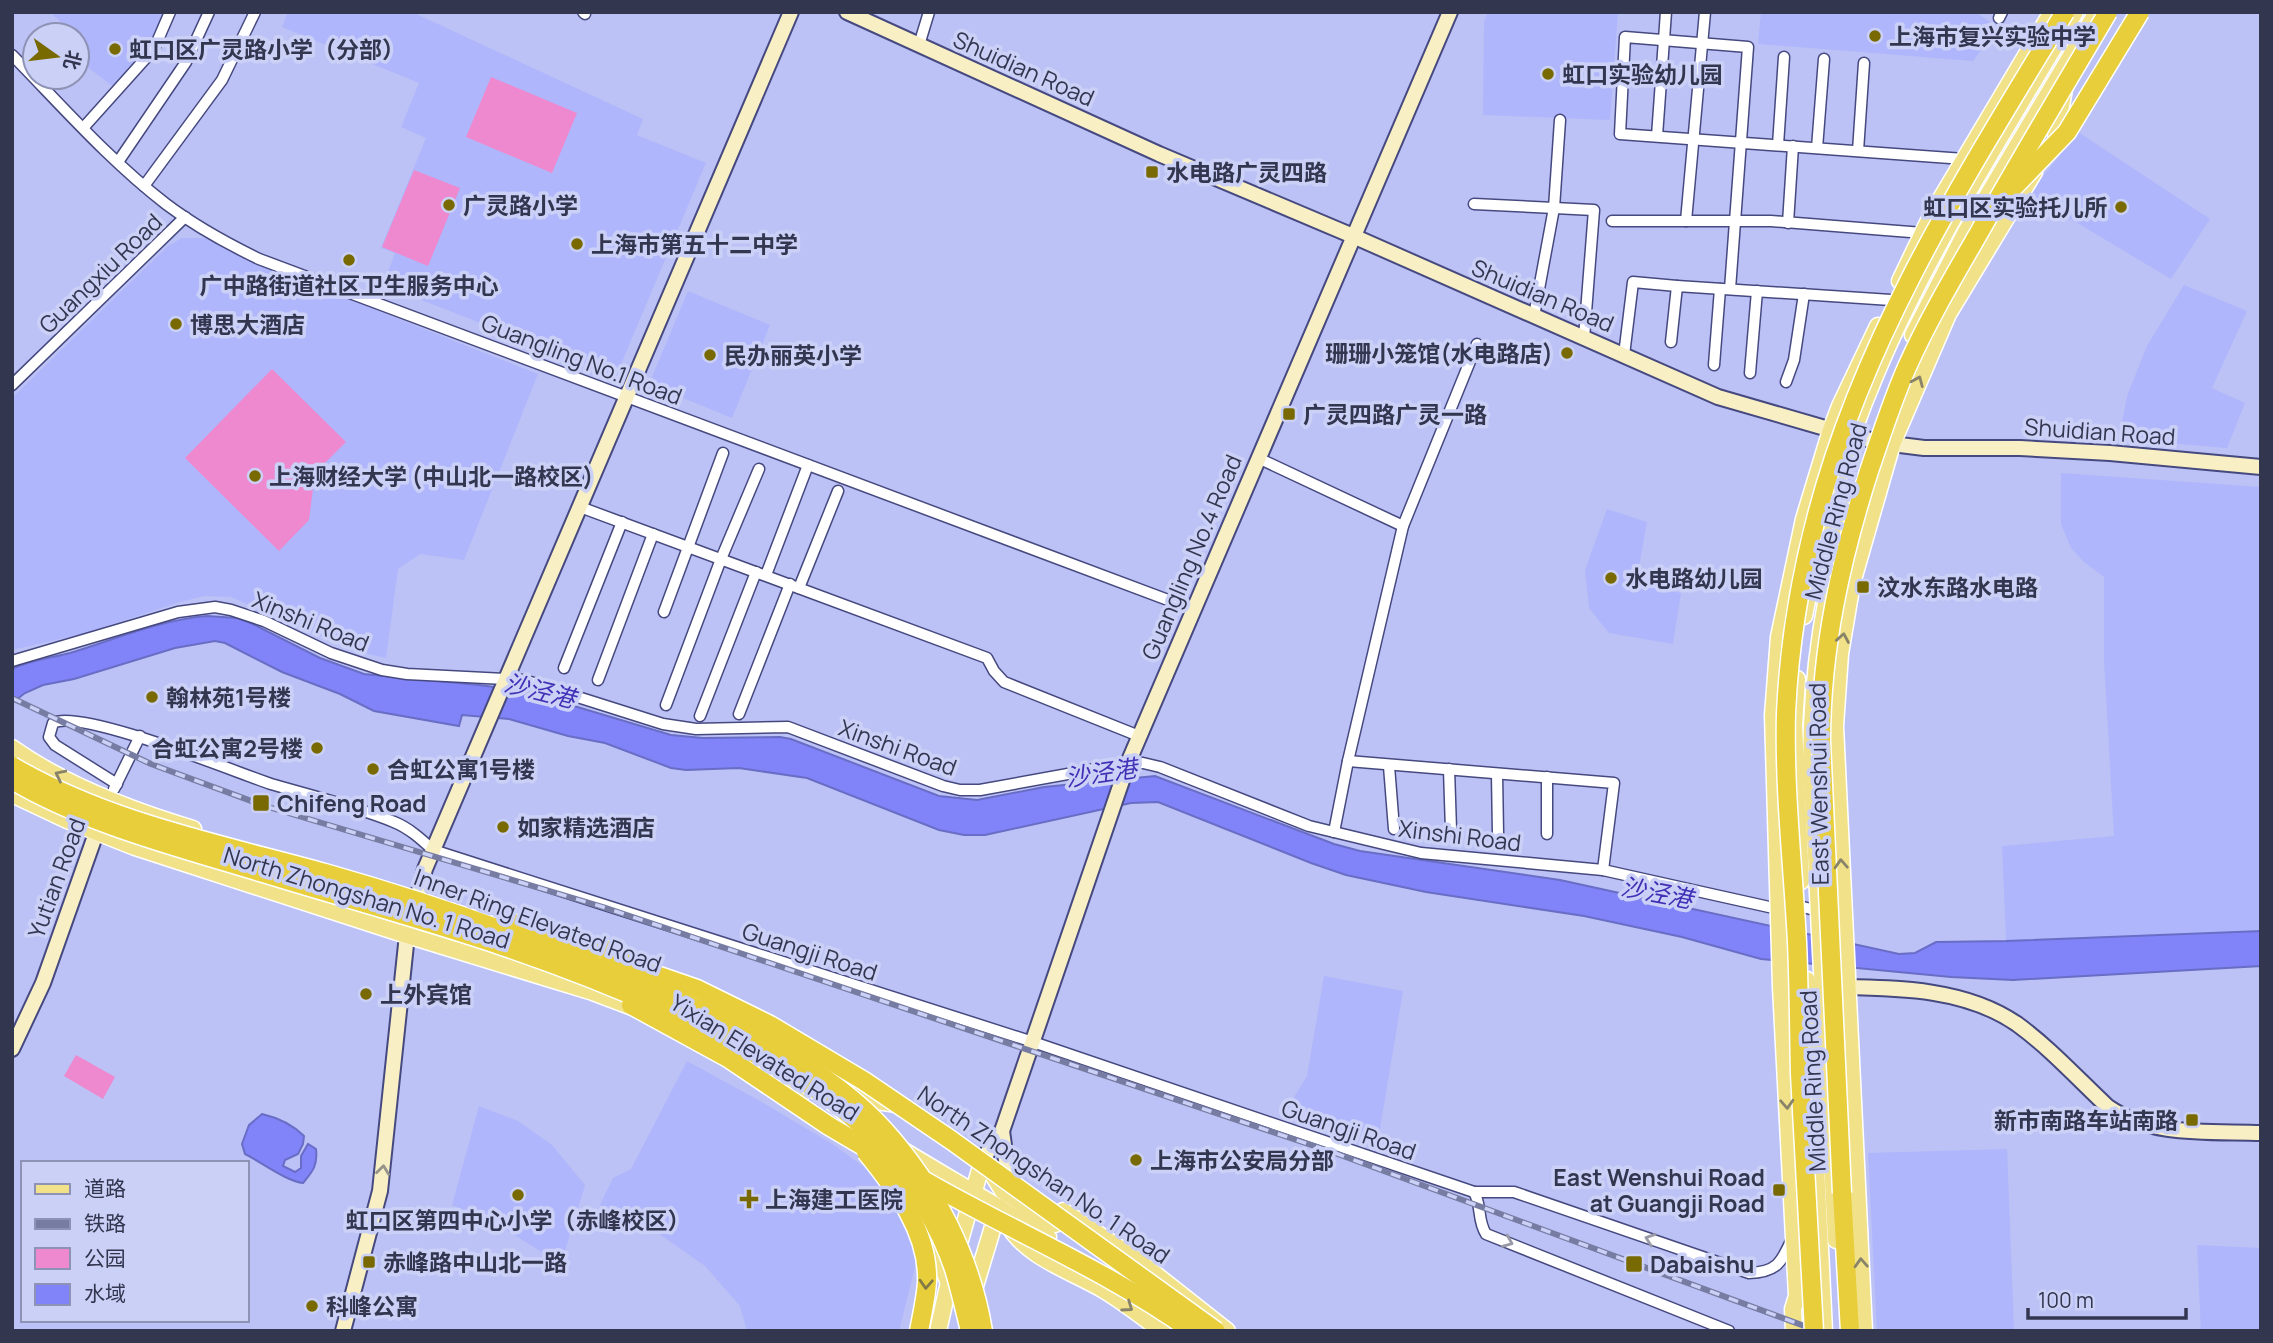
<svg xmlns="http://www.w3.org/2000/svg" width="2273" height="1343" viewBox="0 0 2273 1343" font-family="Manrope,'Noto Sans SC',sans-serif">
  <rect width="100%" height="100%" fill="#bcc2f5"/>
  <g fill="#afb6fc">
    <path d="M54 12H167L152 46 115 88 77 59V52L85 44 53 15Z"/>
    <path d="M288 12H412L643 119 637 135 706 163 616 376 383 285 395 253 381 248 426 138 401 127 419 83 282 27Z"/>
    <path d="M1488 12H1618L1610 120 1483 115 1484 22Z"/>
    <path d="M1761 12H1975L1998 27 1973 61 1758 44Z"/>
    <path d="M2078 132 2210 219 2171 279 2029 194Z"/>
    <path d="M182 238H210L249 260 538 374 464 560 420 554 398 569 386 658 352 650 231 597 205 596 180 602 86 633 12 650V398L168 246Z"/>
    <path d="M2184 285 2247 311 2212 388 2245 403 2227 448 2119 439 2127 396 2147 346Z"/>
    <path d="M688 291 770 325 732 418 649 384Z"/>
    <path d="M2061 473 2261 487V931L2006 941 2002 846 2114 836 2104 660V577L2084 562 2071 548 2061 524Z"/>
    <path d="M1607 509 1647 522 1636 584 1681 593 1673 644 1609 633 1589 608 1585 570Z"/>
    <path d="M1324 976 1403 991 1379 1135 1318 1125 1287 1109 1307 1076Z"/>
    <path d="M687 1061 760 1101 834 1145 868 1170 892 1193 918 1255 899 1331H747L740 1306 705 1266 655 1231 600 1205 613 1178 631 1169Z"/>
    <path d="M479 1106 518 1121 552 1145 585 1185 561 1264 505 1229 452 1205Z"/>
    <path d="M2007 1149 2014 1331H1877L1868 1153Z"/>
    <path d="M2197 1245 2261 1248V1331H2201Z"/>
  </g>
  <g fill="#ee89cf">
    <path d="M491 77 577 113 552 173 466 137Z"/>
    <path d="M414 170 460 188 428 266 382 247Z"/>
    <path d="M272 369 346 442 315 473 309 520 279 551 185 458Z"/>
    <path d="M76 1055 115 1077 103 1099 64 1076Z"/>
  </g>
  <g fill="#8084f8" stroke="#696dc5" stroke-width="2">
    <path d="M207 616 237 618 251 623 320 658 364 674 479 685 524 691 671 735 703 738 780 737 791 739 939 796 977 800 1044 787 1155 776 1334 844 1360 851 1560 880 1899 954 1915 953 1936 942 2006 941 2261 931V966L2013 980 1951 977 1761 959 1682 937 1584 916 1426 892 1346 875 1311 863 1158 802 1131 803 985 835H964L939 830 807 778 739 768 686 770 671 768 605 743 568 736 509 719 462 715 459 726 374 711 340 694 282 672 225 643 215 641 175 648 74 679 43 685 25 693 12 703V669C30 660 51 658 70 653 116 639 159 620 207 616Z"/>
    <path d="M262 1114C279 1118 292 1124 304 1136L303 1144 298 1154 285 1160 283 1166 295 1172 301 1168V1156L308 1144 316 1149C318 1166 312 1172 303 1183 288 1182 261 1162 245 1154L242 1144 249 1125Z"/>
  </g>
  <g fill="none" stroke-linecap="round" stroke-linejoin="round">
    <defs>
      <g id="street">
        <path d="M583 12 585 14"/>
        <path d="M1999 18 2002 12"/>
        <path d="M919 45 929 12"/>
        <path d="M12 55C62 106 110 161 166 204 195 226 226 243 259 259L1192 609"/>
        <path d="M84 127 154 49 170 12"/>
        <path d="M1657 136 1666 12"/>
        <path d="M1778 145 1784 57"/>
        <path d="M1817 148 1824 59"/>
        <path d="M1858 151 1864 63"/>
        <path d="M118 162 186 62 209 12"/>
        <path d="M144 186 222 80 255 12"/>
        <path d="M1474 204 1594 210 1584 338"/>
        <path d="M1612 221H1771L1923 233"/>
        <path d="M1686 221 1705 12"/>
        <path d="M1788 223 1793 146"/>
        <path d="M1730 289 1748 47 1625 37 1620 134C1735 142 1850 150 1964 159"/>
        <path d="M1534 316 1554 208 1560 120"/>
        <path d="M1671 342 1677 286 1891 300"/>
        <path d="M1624 355 1633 282 1677 286"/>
        <path d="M1714 365 1720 289"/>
        <path d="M1750 373 1757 291"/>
        <path d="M1786 382 1794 360 1804 294"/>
        <path d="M12 385 185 217"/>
        <path d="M1258 458 1403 526"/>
        <path d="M580 507 987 658 994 671 1004 682 1139 736"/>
        <path d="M766 575 808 465"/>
        <path d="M799 588 838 491"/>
        <path d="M664 612 723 453"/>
        <path d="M12 661 178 612 215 607 231 610 264 621 331 653 382 670 407 674 524 680 663 724 696 729 788 727 943 786 960 790H980L1128 763H1143L1160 767 1309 826 1421 853 1603 870 1778 909 1803 907 1822 912"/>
        <path d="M564 668 622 522"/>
        <path d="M598 680 653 534"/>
        <path d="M666 705 721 559 759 469"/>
        <path d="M739 714 790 584"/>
        <path d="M700 716 756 572"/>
        <path d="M1348 761 1614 783 1603 870"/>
        <path d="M1389 766 1394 829"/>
        <path d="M1449 769 1451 830"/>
        <path d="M1497 774 1498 834"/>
        <path d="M1547 777V834"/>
        <path d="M117 784 55 745 49 737 53 723C80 708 235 772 271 784 312 796 355 806 394 822 409 828 421 839 433 850L1033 1042 1474 1192H1514L1749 1273C1777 1272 1781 1263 1792 1239"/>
        <path d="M114 789 140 736"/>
        <path d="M1334 832 1348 761 1403 526 1477 344"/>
        <path d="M1474 1192C1482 1206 1477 1220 1486 1234L1729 1331"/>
      </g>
      <g id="secondary">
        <path d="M847 12 1159 154 1353 236 1718 397 1856 437 1892 444 1924 448H2020L2110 453 2261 467"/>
        <path d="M1837 987C1898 988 1965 988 2017 1024 2050 1048 2078 1079 2108 1107 2151 1137 2211 1131 2261 1133"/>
        <path d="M12 1049 43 983 100 822"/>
        <path d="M1002 1131 1008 1174"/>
        <path d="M983 1159 1002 1131 1128 763 1450 12"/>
        <path d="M343 1331 380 1191 407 935 425 869 791 12"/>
      </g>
      <g id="primary">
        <path d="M2056 135 2064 89"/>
        <path d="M1900 281 1933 212 2052 12"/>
        <path d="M1913 335 1967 230 2097 12"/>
        <path d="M1804 616C1820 531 1843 450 1877 371 1929 248 2007 127 2075 12"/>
        <path d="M1797 679 1794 725 1801 881"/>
        <path d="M12 748C64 785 133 811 193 829"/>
        <path d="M12 794 67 820 135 847 397 932 593 992 643 1011"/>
        <path d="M1807 980 1824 1331"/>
        <path d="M759 1063 800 1097"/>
        <path d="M826 1069 869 1100 898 1104"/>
        <path d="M902 1150 1048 1237"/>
        <path d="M990 1170 1003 1191 1055 1224"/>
        <path d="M918 1209 949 1283"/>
        <path d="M1063 1211 1137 1260 1227 1331"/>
        <path d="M1007 1223C1027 1258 1070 1270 1104 1290 1124 1302 1143 1317 1162 1331"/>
        <path d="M1836 1240 1811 760C1812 674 1824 589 1850 507"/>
        <path d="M957 1251 983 1159"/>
        <path d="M972 1296 999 1207"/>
        <path d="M938 1331 951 1273"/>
        <path d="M1794 1331 1793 1309 1797 1296 1781 987 1773 715 1779 637 1804 519 1831 430 1840 406 1878 326"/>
        <path d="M1864 1331 1835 726 1840 654 1852 583 1892 444 1948 314 2034 172"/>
      </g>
      <path id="highway" d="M1842 1193 1850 1331"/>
    </defs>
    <use href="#street" stroke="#46497f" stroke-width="13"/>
    <use href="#secondary" stroke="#46497f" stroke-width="18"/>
    <use href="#primary" stroke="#fff" stroke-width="19"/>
    <use href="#highway" stroke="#fff" stroke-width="21"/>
    <use href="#street" stroke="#fff" stroke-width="10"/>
    <use href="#secondary" stroke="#f8f0c4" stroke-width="14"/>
    <use href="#primary" stroke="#f1e289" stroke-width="16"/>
    <use href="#highway" stroke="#e7ce3a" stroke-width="18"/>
    <defs>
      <path id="rail" d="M12 698 151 764 265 806 603 907 1335 1153 1818 1331"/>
    </defs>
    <use href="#rail" stroke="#777ca2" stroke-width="6"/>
    <use href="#rail" stroke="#cbd0f7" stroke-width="3.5" stroke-dasharray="10" stroke-linecap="butt"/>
    <defs>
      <g id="highway-bridge">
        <path d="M2012 189 2067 132 2140 12"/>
        <path d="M12 766C107 822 220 844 325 873 438 905 547 944 655 990 734 1024 827 1066 885 1131 935 1187 971 1257 983 1331"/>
        <path d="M12 780C89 825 178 847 263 873 344 898 427 920 508 948 581 973 653 1002 722 1037 781 1066 840 1098 884 1149 912 1182 940 1227 954 1269 960 1289 965 1310 970 1331"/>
        <path d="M513 923 624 955"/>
        <path d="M610 959 697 989 770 1025 864 1081 951 1140 1216 1331"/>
        <path d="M631 1005 728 1058 829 1126 885 1159"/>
        <path d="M866 1152C896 1189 929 1233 927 1282 926 1298 922 1315 919 1331"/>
        <path d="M925 1181C1014 1232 1108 1271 1192 1331"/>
        <path d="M1842 1193 1821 741C1821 648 1841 559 1869 471 1881 436 1892 401 1907 367 1928 320 1954 276 1980 231 2021 158 2065 85 2108 12"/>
        <path d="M1814 1331C1810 1245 1804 1160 1800 1074 1799 1030 1799 986 1797 942 1793 866 1784 790 1786 713 1789 647 1800 579 1817 515 1865 332 1968 172 2065 12"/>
      </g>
    </defs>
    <use href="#highway-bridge" stroke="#fff" stroke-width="21" stroke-linecap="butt"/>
    <use href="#highway-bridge" stroke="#e7ce3a" stroke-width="18"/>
  </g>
  <defs><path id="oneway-chevron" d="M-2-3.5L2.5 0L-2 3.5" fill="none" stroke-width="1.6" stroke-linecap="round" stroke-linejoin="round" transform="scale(1.75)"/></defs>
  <g stroke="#888369">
    <use href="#oneway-chevron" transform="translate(1918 381) rotate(-67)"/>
    <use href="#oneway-chevron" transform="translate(1843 638) rotate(-80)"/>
    <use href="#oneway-chevron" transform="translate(60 775) rotate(-154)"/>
    <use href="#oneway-chevron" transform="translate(1841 864) rotate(-93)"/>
    <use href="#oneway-chevron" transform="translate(1787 1104) rotate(87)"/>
    <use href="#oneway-chevron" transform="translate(1861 1263) rotate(-93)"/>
    <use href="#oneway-chevron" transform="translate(1128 1307) rotate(35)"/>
  </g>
  <use stroke="#96938a" href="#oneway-chevron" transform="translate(383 1170) rotate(-83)"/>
  <g stroke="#999aa7">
    <use href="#oneway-chevron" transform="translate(1650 1239) rotate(-161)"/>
    <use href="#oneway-chevron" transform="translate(1508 1242) rotate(22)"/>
  </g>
  <use stroke="#847a46" href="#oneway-chevron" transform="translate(926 1284) rotate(93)"/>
  <g fill="#786900" stroke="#cbd0f7" stroke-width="2.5">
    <circle cx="1875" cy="36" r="7"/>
    <circle cx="115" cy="49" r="7"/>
    <circle cx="1548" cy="74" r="7"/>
    <rect x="1145" y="165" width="14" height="14" rx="3.5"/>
    <circle cx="449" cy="205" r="7"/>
    <circle cx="2121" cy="207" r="7"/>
    <circle cx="577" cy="244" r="7"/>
    <circle cx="349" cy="260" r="7"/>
    <circle cx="176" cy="324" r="7"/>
    <circle cx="1567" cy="353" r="7"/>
    <circle cx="710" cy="355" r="7"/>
    <rect x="1282" y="407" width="14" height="14" rx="3.5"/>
    <circle cx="255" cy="476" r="7"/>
    <circle cx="1611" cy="578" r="7"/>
    <rect x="1856" y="580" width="14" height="14" rx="3.5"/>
    <circle cx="152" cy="697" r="7"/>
    <circle cx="317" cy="748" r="7"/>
    <circle cx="373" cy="769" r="7"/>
    <rect x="252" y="794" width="18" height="18" rx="3.5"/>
    <circle cx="503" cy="827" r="7"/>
    <circle cx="366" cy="994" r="7"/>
    <rect x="2185" y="1113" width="14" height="14" rx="3.5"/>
    <circle cx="1136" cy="1160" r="7"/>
    <rect x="1772" y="1183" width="14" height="14" rx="3.5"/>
    <circle cx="518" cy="1195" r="7"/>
    <path d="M745.5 1188.5h7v7h7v7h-7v7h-7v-7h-7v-7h7z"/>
    <rect x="362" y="1255" width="14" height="14" rx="3.5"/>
    <rect x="1625" y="1255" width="18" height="18" rx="3.5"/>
    <circle cx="312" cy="1306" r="7"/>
  </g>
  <g text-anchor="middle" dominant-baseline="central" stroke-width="7" stroke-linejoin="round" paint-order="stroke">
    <g font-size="23" font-weight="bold" fill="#33364f" stroke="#cbd0f7" text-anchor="start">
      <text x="1889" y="36">上海市复兴实验中学</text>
      <text x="129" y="49">虹口区广灵路小学（分部）</text>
      <text x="1562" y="74">虹口实验幼儿园</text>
      <text x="1166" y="172">水电路广灵四路</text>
      <text x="463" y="205">广灵路小学</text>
      <text x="2107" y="207" text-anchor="end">虹口区实验托儿所</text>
      <text x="591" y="244">上海市第五十二中学</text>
      <text x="349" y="285" text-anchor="middle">广中路街道社区卫生服务中心</text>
      <text x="190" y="324">博思大酒店</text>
      <text x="1553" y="353" text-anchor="end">珊珊小笼馆(水电路店)</text>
      <text x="724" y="355">民办丽英小学</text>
      <text x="1303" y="414">广灵四路广灵一路</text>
      <text x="269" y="476">上海财经大学 (中山北一路校区)</text>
      <text x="1625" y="578">水电路幼儿园</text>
      <text x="1877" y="587">汶水东路水电路</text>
      <text x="166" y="697">翰林苑1号楼</text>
      <text x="303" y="748" text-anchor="end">合虹公寓2号楼</text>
      <text x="387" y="769">合虹公寓1号楼</text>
      <text x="277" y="803">Chifeng Road</text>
      <text x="517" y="827">如家精选酒店</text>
      <text x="380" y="994">上外宾馆</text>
      <text x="2178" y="1120" text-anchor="end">新市南路车站南路</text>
      <text x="1150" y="1160">上海市公安局分部</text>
      <text x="1765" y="1177" text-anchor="end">East Wenshui Road<tspan x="1765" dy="26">at Guangji Road</tspan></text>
      <text x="765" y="1199">上海建工医院</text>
      <text x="518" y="1220" text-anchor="middle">虹口区第四中心小学（赤峰校区）</text>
      <text x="383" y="1262">赤峰路中山北一路</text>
      <text x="1650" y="1264">Dabaishu</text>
      <text x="326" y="1306">科峰公寓</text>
    </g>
    <g font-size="23" fill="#33364f" stroke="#cbd0f7">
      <text transform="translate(1024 68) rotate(24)">Shuidian Road</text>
      <text transform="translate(100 273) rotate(-44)">Guangxiu Road</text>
      <text transform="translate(1543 295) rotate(23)">Shuidian Road</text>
      <text transform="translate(582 359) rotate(21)">Guangling No.1 Road</text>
      <text transform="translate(2100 431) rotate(4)">Shuidian Road</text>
      <text transform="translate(1835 511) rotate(-75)">Middle Ring Road</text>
      <text transform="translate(1191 557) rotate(-67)">Guangling No.4 Road</text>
      <text transform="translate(311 621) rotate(22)">Xinshi Road</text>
      <text transform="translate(898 747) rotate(20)">Xinshi Road</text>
      <text transform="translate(1818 784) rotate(-91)">East Wenshui Road</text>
      <text transform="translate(1460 835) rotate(7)">Xinshi Road</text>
      <text transform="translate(56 878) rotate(-70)">Yutian Road</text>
      <text transform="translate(367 897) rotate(17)">North Zhongshan No. 1 Road</text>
      <text transform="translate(538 920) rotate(20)">Inner Ring Elevated Road</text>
      <text transform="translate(810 951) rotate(18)">Guangji Road</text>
      <text transform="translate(765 1057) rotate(32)">Yixian Elevated Road</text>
      <text transform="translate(1812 1081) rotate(-93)">Middle Ring Road</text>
      <text transform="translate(1349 1129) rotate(19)">Guangji Road</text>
      <text transform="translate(1044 1174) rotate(34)">North Zhongshan No. 1 Road</text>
    </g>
    <g font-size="24" font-style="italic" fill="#412fb6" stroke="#cbd0f7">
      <text transform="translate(540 690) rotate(14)">沙泾港</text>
      <text transform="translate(1101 772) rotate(-8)">沙泾港</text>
      <text transform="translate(1657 892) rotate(11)">沙泾港</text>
    </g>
  </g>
  <rect width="2273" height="1343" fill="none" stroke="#33364f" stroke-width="28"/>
  <rect x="21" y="1161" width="228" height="161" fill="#cbd0f7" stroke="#8e92b4" stroke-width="2"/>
  <rect x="35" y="1184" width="35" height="10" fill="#f1e289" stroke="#8e92b4" stroke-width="2"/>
  <text x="84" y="1196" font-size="21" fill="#33364f">道路</text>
  <rect x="35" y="1219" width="35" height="10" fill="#777ca2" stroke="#8e92b4" stroke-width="2"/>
  <text x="84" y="1231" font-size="21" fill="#33364f">铁路</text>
  <rect x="35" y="1248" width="35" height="21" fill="#ee89cf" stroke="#8e92b4" stroke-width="2"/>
  <text x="84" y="1266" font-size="21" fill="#33364f">公园</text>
  <rect x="35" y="1284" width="35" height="21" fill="#8084f8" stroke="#8e92b4" stroke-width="2"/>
  <text x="84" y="1301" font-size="21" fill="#33364f">水域</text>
  <g transform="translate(56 56) rotate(104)"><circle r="33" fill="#cbd0f7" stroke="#8e92b4" stroke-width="2"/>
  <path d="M0-5L12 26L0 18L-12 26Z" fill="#786900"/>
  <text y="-10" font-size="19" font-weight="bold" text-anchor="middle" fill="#33364f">北</text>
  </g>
  <path d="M2028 1308v10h158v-10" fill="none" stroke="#33364f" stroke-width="3.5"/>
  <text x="2038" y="1308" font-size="21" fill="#33364f" stroke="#cbd0f7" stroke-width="5" paint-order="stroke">100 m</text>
</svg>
